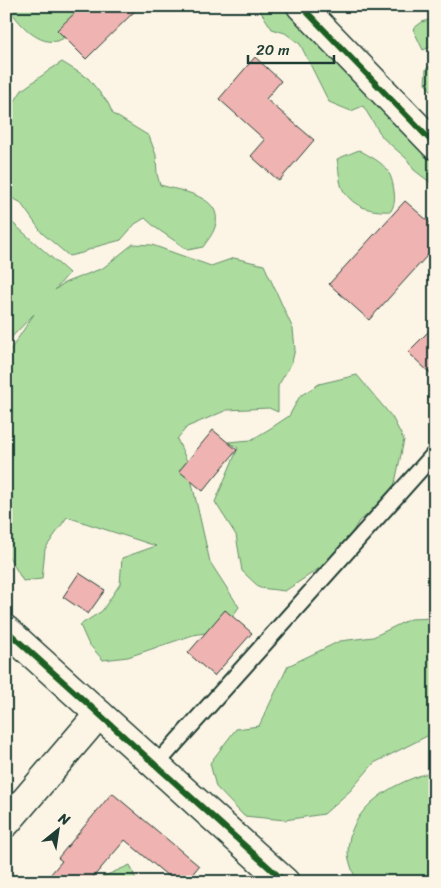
<svg xmlns="http://www.w3.org/2000/svg" width="441" height="888" viewBox="0 0 441 888" font-family="Sriracha,sans-serif">
  <rect width="100%" height="100%" fill="#fcf5e5"/>
  <filter id="ink" filterUnits="userSpaceOnUse"><feTurbulence type="fractalNoise" baseFrequency=".02" numOctaves="2"/><feDisplacementMap in="SourceGraphic" scale="10" xChannelSelector="R" yChannelSelector="G"/><feConvolveMatrix kernelMatrix="1 2 1 2 8 2 1 2 1" color-interpolation-filters="sRGB"/></filter>
  <g filter="url(#ink)">
    <g fill="#acdd9e" stroke="#668d69">
      <path d="M8 6H77L79 18 76 30C71 33 65 38 60 40 39 48 17 22 8 6Z"/>
      <path d="M257 6H317L408 104 435 124V186L414 170 407 159 383 138 363 106 351 111 329 102 300 44 285 33 272 29Z"/>
      <path d="M435 18V45L423 50 413 29 422 22Z"/>
      <path d="M62 62 88 78 108 103 113 114 149 136 156 155 157 174 160 185C180 191 225 196 215 227 213 234 207 241 203 247L188 250 156 228 145 218 135 224 121 240 95 247 82 253 69 256 42 233 20 202 6 195V115L22 90 51 69Z"/>
      <path d="M435 63V94L425 84 426 69Z"/>
      <path d="M359 150C380 162 391 166 394 191 395 200 395 203 391 211 372 212 354 208 343 190 339 183 339 168 337 159Z"/>
      <path d="M6 217 69 273 55 290 64 283 103 268 133 244 152 245 211 266 234 258 264 265 293 329 295 349 292 362 278 386V412L269 408 227 410 187 427 177 439 187 461 210 562 239 607 223 630 193 635 128 657 103 660 88 643 80 625 102 611 120 584 122 558 156 546 67 517 45 549 42 579 23 581 9 557 6 560V353L11 349 34 314 6 343Z"/>
      <path d="M357 375 392 417 404 440 392 497 359 521 338 556 285 591 260 588 242 571 236 535 215 502 238 448 228 442 251 440 271 428 289 416 300 396 319 384Z"/>
      <path d="M435 618V732L374 763 350 791 324 814 285 820 244 816 216 787 210 763 236 729 259 726 288 666 340 641 373 637 410 619Z"/>
      <path d="M435 771V882H356C354 873 348 861 348 852 348 806 396 781 435 771Z"/>
      <path d="M130 865 137 882H91Z"/>
    </g>
    <g fill="#efb3b2" stroke="#1f3d34">
      <path d="M82 6H140L86 59 57 30Z"/>
      <path d="M255 57 281 81 266 99 314 140 279 181 251 156 265 140 219 99Z"/>
      <path d="M405 201 435 227V247L369 320 329 284Z"/>
      <path d="M435 325V378L408 352Z"/>
      <path d="M213 430 237 450 203 491 179 471Z"/>
      <path d="M79 573 105 590 88 614 63 597Z"/>
      <path d="M225 610 252 633 214 676 188 653Z"/>
      <path d="M112 793 199 866 186 882H175L125 840 89 882H44L62 861 58 858Z"/>
    </g>
    <g fill="none" stroke-linecap="round" stroke-linejoin="round">
      <defs>
        <path id="lane" d="M155 766 435 453"/>
        <g id="street">
          <path d="M301 6 435 145"/>
          <path d="M6 630 285 882"/>
          <path d="M6 823 99 714"/>
        </g>
      </defs>
      <use href="#lane" stroke="#1f3d34" stroke-width="19"/>
      <use href="#street" stroke="#1f3d34" stroke-width="31"/>
      <use href="#lane" stroke="#fcf5e5" stroke-width="15"/>
      <use href="#street" stroke="#fcf5e5" stroke-width="28"/>
      <defs>
        <g id="cycleway">
          <path d="M301 6 435 145"/>
          <path d="M6 630 285 882"/>
        </g>
      </defs>
      <use href="#cycleway" stroke="#fcf5e5" stroke-width="9"/>
      <use href="#cycleway" stroke="#1b5e20" stroke-width="6"/>
    </g>
  </g>
  <rect width="441" height="888" fill="none" stroke="#fcf5e5" stroke-width="25"/>
  <rect x="12" y="12" width="416" height="863" fill="none" stroke="#1f3d34" stroke-width="2" filter="url(#ink)"/>
  <g transform="translate(58 830) rotate(30)" stroke="#fcf5e5" stroke-width="4" paint-order="stroke">
  <path d="M0-4L9 19L0 12L-9 19Z" fill="#1f3d34"/>
  <text y="-8" font-size="14" font-weight="bold" text-anchor="middle" fill="#1f3d34">N</text>
  </g>
  <path d="M248 55v8h86v-8" fill="none" stroke="#1f3d34" stroke-width="2.5"/>
  <text x="256" y="55" font-size="15" fill="#1f3d34" stroke="#fcf5e5" stroke-width="4" paint-order="stroke">20 m</text>
</svg>
